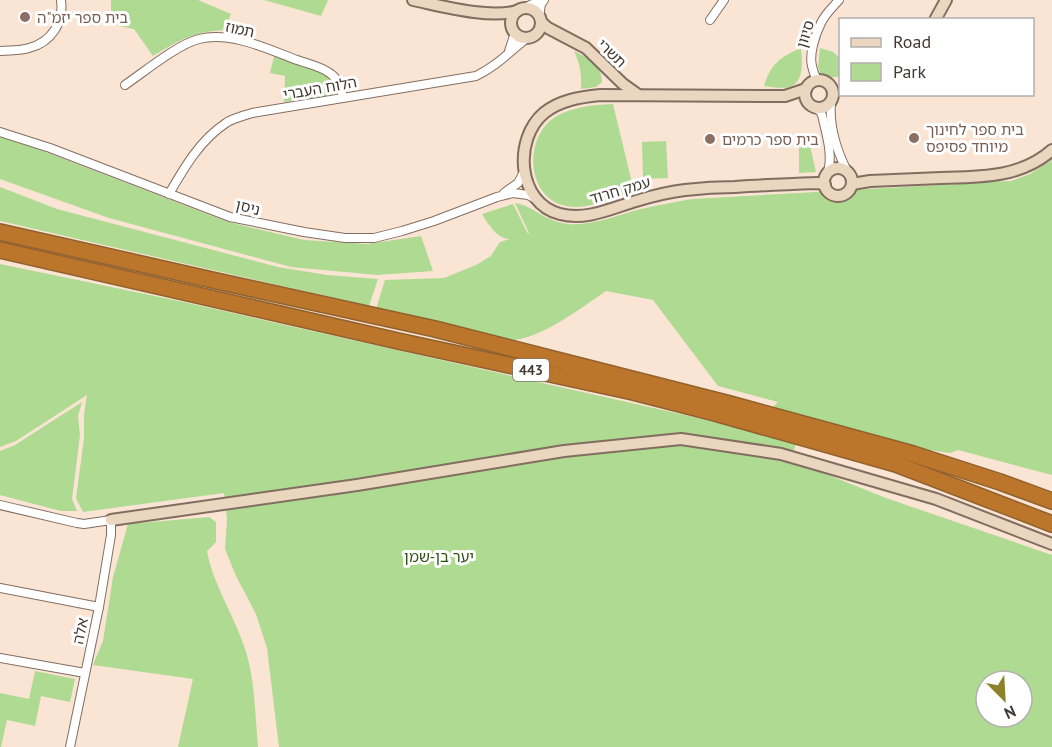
<svg xmlns="http://www.w3.org/2000/svg" width="1052" height="747" viewBox="0 0 1052 747" font-family="'PT Sans','Noto Sans Hebrew',sans-serif">
  <rect width="100%" height="100%" fill="#fae4d4"/>
  <g fill="#afda92" fill-rule="evenodd">
    <path d="M111 0H198L231 14 224 30C192 32 180 40 153 56L134 29 109 24 111 11Z"/>
    <path d="M264 0H328L321 16Z"/>
    <path d="M801 48C802 61 805 82 789 87 782 89 772 87 764 86 771 64 780 57 801 48Z"/>
    <path d="M820 48 833 52 840 58V76C833 78 828 78 821 75L818 67Z"/>
    <path d="M574 51C588 58 602 65 602 82L596 87 581 89C582 75 580 64 574 51Z"/>
    <path d="M274 56C286 60 350 75 333 95L284 102 285 76 270 73Z"/>
    <path d="M613 104 634 191C612 198 585 212 562 205 527 194 525 141 551 120 568 107 592 105 613 104Z"/>
    <path d="M0 136 30 146 228 222 304 240 367 244 421 236 433 271 377 275 291 267 109 218 0 179Z"/>
    <path d="M666 141 668 178 643 179 642 142Z"/>
    <path d="M799 141H809L816 172 799 173Z"/>
    <path d="M1052 160V475L958 450 950 453 907 447 875 436 770 410 778 402 718 386 653 300 606 291C582 307 540 340 511 340L376 309 385 280 444 278 476 265 491 256 500 242 510 239C497 239 488 224 482 214L513 204 528 234 529 233 515 203C531 205 542 218 558 222 584 230 616 215 641 209 658 205 675 202 692 199L1011 181 1030 174Z"/>
    <path d="M0 187 57 209 278 267 327 275 378 279 369 306 0 221Z"/>
    <path d="M0 264 179 301 698 418 796 443 791 460 886 498 1052 555V747H279L267 648 256 614 236 576 225 549 227 520 224 493 83 512 76 498 84 439V414L87 395 16 441 0 447ZM986 681H1022V717H986Z"/>
    <path d="M82 402 78 416 80 435 72 499 77 511H61L0 495V451L15 445Z"/>
    <path d="M209 517 216 522V542L207 551C213 584 233 613 244 646 255 676 255 715 258 747H178L193 679 93 665 103 641 113 577 128 524Z"/>
    <path d="M35 671 75 679 70 702 41 696 35 726 7 720 1 747H0V693L29 699Z"/>
  </g>
  <g fill="none" stroke-linecap="round" stroke-linejoin="round">
    <defs>
      <g id="street">
        <path d="M522 9 541 0"/>
        <path d="M539 17 541 4 544 0"/>
        <path d="M710 20 724 0"/>
        <path d="M0 51C10 50 20 51 29 48 52 42 64 22 61 0"/>
        <path d="M509 51 515 33"/>
        <path d="M817 80C815 76 813 71 812 66 809 54 815 35 821 23 825 14 833 7 839 0"/>
        <path d="M125 85C144 72 178 44 199 39 231 31 267 49 297 60 308 64 321 66 331 74 339 80 341 88 343 97"/>
        <path d="M831 102C829 125 837 151 847 171"/>
        <path d="M815 108 820 111 822 115C826 133 834 156 827 175"/>
        <path d="M0 132 50 148 230 217 304 232 345 238H374L402 231 434 221 497 197 513 193 528 195 536 199"/>
        <path d="M504 193 518 183 525 170"/>
        <path d="M169 194C184 168 200 140 226 123 233 118 243 116 252 113L476 76C497 66 509 52 527 38"/>
        <path d="M0 505 77 523 84 524 111 520V535L99 607 70 747"/>
        <path d="M0 588 99 607"/>
        <path d="M0 658 85 673"/>
      </g>
      <g id="secondary">
        <path d="M413 0C442 6 489 19 517 11"/>
        <circle cx="526" cy="23" r="15"/>
        <path d="M935 20 946 0"/>
        <path d="M541 22 548 28 586 48 623 84 637 94"/>
        <circle cx="819" cy="94" r="14"/>
        <path d="M806 89 785 96 600 95C581 97 560 100 544 113 513 139 517 203 560 214 586 221 612 208 636 201 652 196 669 192 685 190 702 188 719 187 735 187 763 185 790 184 818 183L825 185"/>
        <circle cx="838" cy="182" r="14"/>
        <path d="M852 184 870 181C894 180 917 179 941 178 979 177 1021 178 1052 150"/>
        <path d="M111 520 357 485 564 451 681 439 781 454 936 499 1052 544"/>
      </g>
      <g id="highway">
        <path d="M0 232 221 282 435 329 730 404 913 454 1000 482 1052 501"/>
        <path d="M0 250 398 341 633 392 715 413 896 464 1052 524"/>
      </g>
    </defs>
    <use href="#street" stroke="#826e60" stroke-width="10"/>
    <use href="#secondary" stroke="#826e60" stroke-width="14"/>
    <use href="#highway" stroke="#91612e" stroke-width="18"/>
    <use href="#street" stroke="#fff" stroke-width="8"/>
    <use href="#secondary" stroke="#ebd6c0" stroke-width="10"/>
    <use href="#highway" stroke="#bb762c" stroke-width="15"/>
  </g>
  <g fill="#8d6e63" stroke="#fff" stroke-width="2">
    <circle cx="25" cy="17" r="6"/>
    <circle cx="914" cy="138" r="6"/>
    <circle cx="710" cy="139" r="6"/>
  </g>
  <g text-anchor="middle" dominant-baseline="central" stroke-width="6" stroke-linejoin="round" paint-order="stroke">
    <rect fill="#fff" stroke="#7b7570" stroke-width="1.5" x="513" y="359" width="36" height="22" rx="4.5"/>
    <g font-size="14" font-weight="bold" fill="#423a33">
      <text x="531" y="370">443</text>
    </g>
    <g font-size="15" fill="#785e54" stroke="#fff" text-anchor="start">
      <text x="37" y="17">בית ספר יזמ"ה</text>
      <text x="926" y="129">בית ספר לחינוך<tspan x="926" dy="17">מיוחד פסיפס</tspan></text>
      <text x="722" y="139">בית ספר כרמים</text>
    </g>
    <g font-size="15" fill="#423a33" stroke="#fff">
      <text transform="translate(240 29) rotate(12)">תמוז</text>
      <text transform="translate(805 34) rotate(-73)">סיוון</text>
      <text transform="translate(612 53) rotate(44)">תשרי</text>
      <text transform="translate(320 88) rotate(-10)">הלוח העברי</text>
      <text transform="translate(620 190) rotate(-16)">עמק חרוד</text>
      <text transform="translate(248 207) rotate(14)">ניסן</text>
      <text transform="translate(80 631) rotate(-79)">אלה</text>
    </g>
    <g font-size="15" fill="#325017" stroke="#fff">
      <text x="439" y="556">יער בן-שמן</text>
    </g>
  </g>
  <rect x="839" y="18" width="195" height="78" fill="#ffffff" stroke="#b3b0ad" stroke-width="1.5"/>
  <rect x="851" y="38" width="30" height="9" fill="#ebd6c0" stroke="#b3b0ad" stroke-width="1.5"/>
  <text x="893" y="48" font-size="18" fill="#423a33">Road</text>
  <rect x="851" y="63" width="30" height="18" fill="#afda92" stroke="#b3b0ad" stroke-width="1.5"/>
  <text x="893" y="78" font-size="18" fill="#423a33">Park</text>
  <g transform="translate(1004 699) rotate(156)"><circle r="28" fill="#ffffff" stroke="#b3b0ad" stroke-width="1.5"/>
  <path d="M0-4.5L10 22L0 15L-10 22Z" fill="#8b822a"/>
  <text y="-9" font-size="16" font-weight="bold" text-anchor="middle" fill="#423a33">N</text>
  </g>
</svg>
